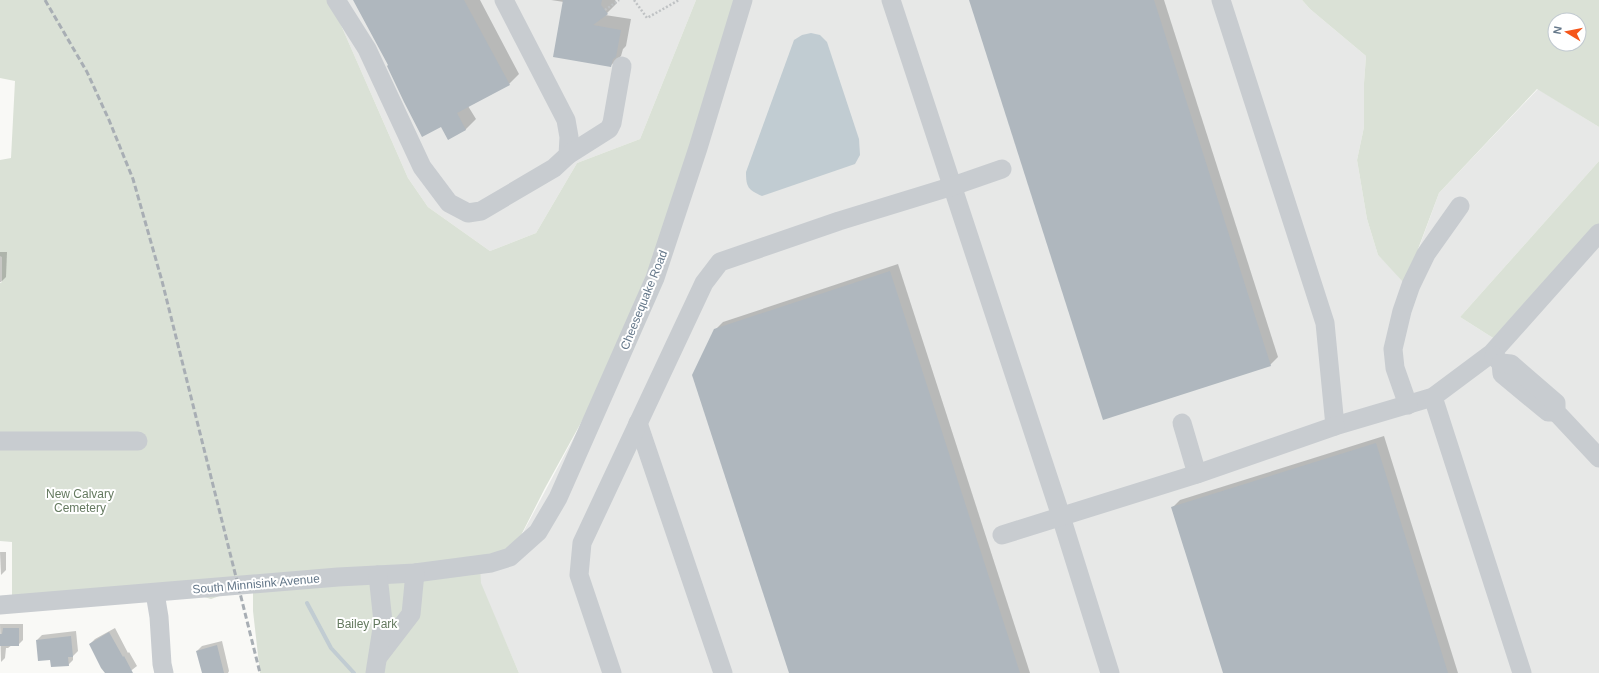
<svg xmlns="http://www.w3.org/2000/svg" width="1599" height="673" viewBox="0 0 1599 673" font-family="Arial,sans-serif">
  <rect width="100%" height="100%" fill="#f9f9f6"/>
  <g fill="#e7e8e7">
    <path d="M327 0H696L640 139 577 163 536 233 490 251 428 207 408 178 334 9Z"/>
    <path d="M743 0H1302L1310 9 1366 56 1364 83V127L1357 160 1367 219 1378 255 1406 283 1439 193 1538 89 1599 127V161L1460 317 1501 343 1599 240V673H519L480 583V564L510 557 599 390Z"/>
  </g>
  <g fill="#dae1d6" fill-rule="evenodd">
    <path d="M0 0H327L334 9 408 178 428 207 490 251 536 233 577 163 640 139 696 0H743L698 148 599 390 545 488 510 557 480 565 481 583 519 673H260L253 611V584L211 599 181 590 12 606V542L0 541V283L2 282V257L0 256V160L11 158 15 81 0 78Z"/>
    <path d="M1302 0H1599V127L1537 89 1439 193 1405 284 1378 255 1367 219 1357 160 1364 127V83L1366 56 1310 9ZM1555 20H1579V44H1555Z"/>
    <path d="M1599 161V240L1501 343 1460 317Z"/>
  </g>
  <path fill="#c1ccd2" d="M811 33 820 35 827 42 859 139 860 155 855 164 762 196C748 190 746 187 746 172L794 40 802 35Z"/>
  <g fill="#0003">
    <path d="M354 0H480L519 74 509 84 468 106 476 119 465 130 441 125 389 65Z"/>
    <path d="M551 0H615L617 3 605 15 631 19 626 46 623 49 621 56 610 66 564 2Z"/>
    <path d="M970 0H1164L1278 357 1270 365Z"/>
    <path d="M0 252H7L6 277 1 282H0Z"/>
    <path d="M898 264 1030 673H790L715 330 723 322Z"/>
    <path d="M1384 436 1458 673H1224L1172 508 1180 500Z"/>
    <path d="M0 552H6V570L1 575Z"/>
    <path d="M0 624H23V640L18 645H12L8 648H6L5 658 1 662Z"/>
    <path d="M115 628 128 653 129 652 137 666 128 673H106L90 644 95 639Z"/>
    <path d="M76 631 78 651 73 656V660L68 665 51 659 39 660 37 640 42 635Z"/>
    <path d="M222 641 229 671 228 673H203L197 651 202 646Z"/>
  </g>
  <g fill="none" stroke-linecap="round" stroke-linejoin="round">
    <path stroke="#c1ccd2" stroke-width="4" d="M307 603 331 648 354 673"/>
  </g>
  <g fill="#afb7be">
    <path d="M353 0H464L510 85 457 113 466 130 448 140 441 127 422 137 404 102 387 66 388 65Z"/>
    <path d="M563 0H602L601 5 608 14 593 25 621 30 616 57 613 59 611 67 553 57Z"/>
    <path d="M969 0H1154L1271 366 1103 420Z"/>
    <path d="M890 271 1020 673H789L692 375 714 329Z"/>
    <path d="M1376 443 1448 673H1223L1171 507Z"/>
    <path d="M3 628H19V646H0V634H2Z"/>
    <path d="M109 632 123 657 124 656 133 673H105L101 668 89 644Z"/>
    <path d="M71 636 73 657H68L69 666 51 667 50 660 38 661 36 640Z"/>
    <path d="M217 645 224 673H202L196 651Z"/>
  </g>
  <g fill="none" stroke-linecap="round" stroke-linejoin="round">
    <g stroke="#bfc2c4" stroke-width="2.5" stroke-dasharray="2 2" stroke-linecap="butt">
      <path d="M634 0 647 18 679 0"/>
      <path d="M605 10 619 0"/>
    </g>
    <g stroke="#c8ccd0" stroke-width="19">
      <path d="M336 0 367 49 422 167 449 203 468 213 481 211 554 168 568 155 569 137 566 120 504 0"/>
      <path d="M891 0 1058 507 1110 673"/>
      <path d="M1221 0 1325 323 1335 426 1433 397 1492 353 1599 233"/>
      <path d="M568 155 609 129 612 123 622 66"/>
      <path d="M1494 356 1501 363 1502 374 1548 412H1553"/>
      <path d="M1501 363 1511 364 1556 403V412L1599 458"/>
      <path d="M1433 397 1522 673"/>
      <path d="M1408 405 1395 368 1393 349 1402 311 1411 285 1426 254 1460 206"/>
      <path d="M638 423 723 673"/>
      <path d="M1182 423 1197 474"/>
      <path d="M0 441H138"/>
      <path d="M1002 535 1197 474 1335 426"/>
      <path d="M155 593 159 617 162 664 164 673"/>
      <path d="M0 605 338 577 415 573 491 563 510 557 538 532 558 498 655 278 698 148 743 0"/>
      <path d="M378 657 411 614 415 573"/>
      <path d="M375 673 383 622 378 575"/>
      <path d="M612 673 579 575 582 543 704 283 720 262 839 221 953 186 1002 169"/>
    </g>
    <path stroke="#a8aeb4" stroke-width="3" stroke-dasharray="6 3" stroke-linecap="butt" d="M45 0 87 72 109 120 133 179 162 281 260 673"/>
  </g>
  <g text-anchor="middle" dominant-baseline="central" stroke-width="4" stroke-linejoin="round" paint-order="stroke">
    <g font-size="12" fill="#65788a" stroke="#fff">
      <text transform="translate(644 300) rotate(-68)">Cheesequake Road</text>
      <text transform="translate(256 584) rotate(-5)">South Minnisink Avenue</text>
    </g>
    <g font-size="12" fill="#657a60" stroke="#fff">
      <text x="80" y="494">New Calvary<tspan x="80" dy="14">Cemetery</tspan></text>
      <text x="367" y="624">Bailey Park</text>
    </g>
  </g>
  <g transform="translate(1567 32) rotate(280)"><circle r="19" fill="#ffffff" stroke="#c1c9d0"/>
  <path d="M0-3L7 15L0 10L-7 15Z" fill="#f5561a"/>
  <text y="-6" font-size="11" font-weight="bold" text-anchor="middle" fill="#65788a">N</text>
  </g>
</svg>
